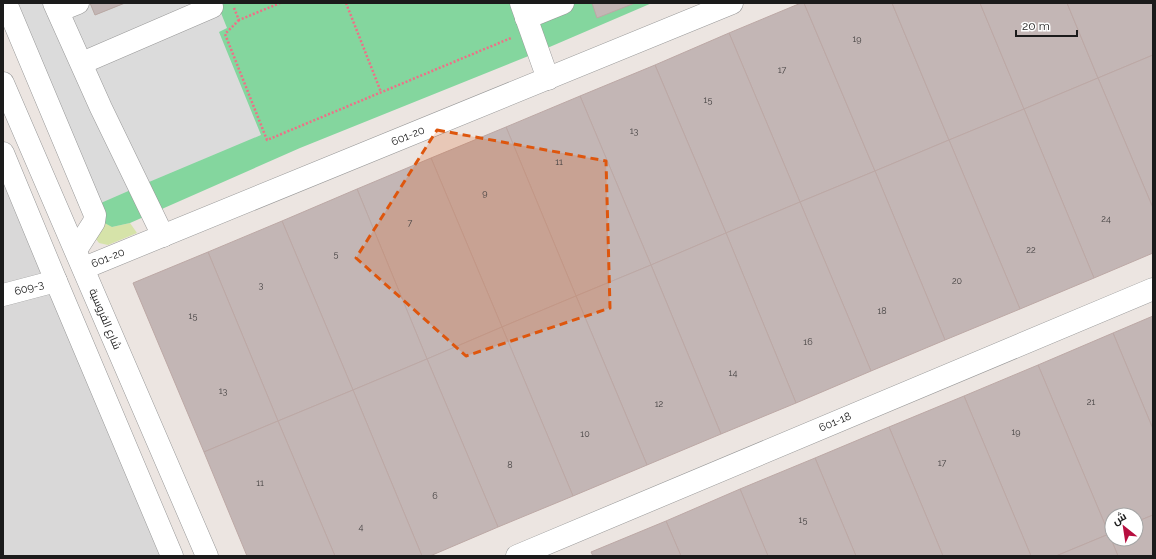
<svg xmlns="http://www.w3.org/2000/svg" width="1156" height="559" viewBox="0 0 1156 559" font-family="Raleway,Cairo,sans-serif">
  <rect width="100%" height="100%" fill="#ece5e1"/>
  <path fill="#d9d8d8" d="M3 180 160 556H3Z"/>
  <path fill="#d6e3a9" d="M9 3 112 227 130 223 137 233 108 245 99 243 93 235Z"/>
  <path fill="#84d69e" d="M9 3H652L531 55 300 148 130 223 112 227 101 221Z"/>
  <path fill="#dbdbdb" d="M9 3H90L95 15 125 3H217L227 28 219 32 261 135 149 182 94 206Z"/>
  <g fill="#c3b6b5" stroke="#bca8a5">
    <path d="M90 3H125L95 15Z"/>
    <path d="M592 3H635L597 18Z"/>
    <path d="M801 3H804L875 171 800 202 729 33Z"/>
    <path d="M804 3H892L949 140 875 171Z"/>
    <path d="M892 3H980L1024 109 949 140Z"/>
    <path d="M980 3H1067L1098 78 1024 109Z"/>
    <path d="M1067 3H1153V55L1098 78Z"/>
    <path d="M729 33 800 202 726 233 655 65Z"/>
    <path d="M1153 55V208L1098 78Z"/>
    <path d="M655 65 726 233 651 265 580 96Z"/>
    <path d="M1098 78 1153 208V253L1094 278 1024 109Z"/>
    <path d="M580 96 651 265 576 296 506 127Z"/>
    <path d="M1024 109 1094 278 1020 309 949 140Z"/>
    <path d="M506 127 576 296 502 327 431 158Z"/>
    <path d="M949 140 1020 309 945 340 875 171Z"/>
    <path d="M431 158 502 327 427 359 357 189Z"/>
    <path d="M875 171 945 340 871 371 800 202Z"/>
    <path d="M357 189 427 359 353 390 282 221Z"/>
    <path d="M800 202 871 371 796 403 726 233Z"/>
    <path d="M282 221 353 390 278 421 208 252Z"/>
    <path d="M726 233 796 403 721 434 651 265Z"/>
    <path d="M208 252 278 421 204 452 133 283Z"/>
    <path d="M651 265 721 434 647 465 576 296Z"/>
    <path d="M576 296 647 465 573 496 502 327Z"/>
    <path d="M1153 316V429L1113 333Z"/>
    <path d="M502 327 573 496 498 527 427 359Z"/>
    <path d="M1113 333 1153 429V515L1136 522V515H1112V532L1109 534 1038 365Z"/>
    <path d="M427 359 498 527 430 556H422L353 390Z"/>
    <path d="M1038 365 1109 534 1056 556H1031L964 396Z"/>
    <path d="M353 390 422 556H335L278 421Z"/>
    <path d="M964 396 1031 556H943L889 427Z"/>
    <path d="M278 421 335 556H247L204 452Z"/>
    <path d="M889 427 943 556H856L815 458Z"/>
    <path d="M815 458 856 556H768L740 489Z"/>
    <path d="M740 489 768 556H681L666 521Z"/>
    <path d="M1153 515V556H1118L1109 534 1112 532V539H1136V522Z"/>
    <path d="M666 521 681 556H593L591 552Z"/>
    <path d="M1109 534 1118 556H1056Z"/>
  </g>
  <g fill="none" stroke-linecap="round" stroke-linejoin="round">
    <defs>
      <g id="minor">
        <path d="M6 3 95 215 94 222 76 250"/>
        <path d="M54 3 101 108 163 236"/>
        <path d="M521 3 548 79"/>
        <path d="M58 11 78 3"/>
        <path d="M526 18 563 3"/>
        <path d="M82 63 212 7"/>
        <path d="M3 83 207 556"/>
        <path d="M3 153 56 281 172 556"/>
        <path d="M84 268 732 3"/>
        <path d="M3 295 56 281"/>
        <path d="M517 556 1153 289"/>
      </g>
    </defs>
    <use href="#minor" stroke="#989898" stroke-width="23"/>
    <g stroke="#ef6f87" stroke-width="2.5" stroke-dasharray="2 2" stroke-linecap="butt">
      <path d="M346 3 381 92"/>
      <path d="M234 8 239 20 280 3"/>
      <path d="M239 20 225 34 267 140 511 38"/>
    </g>
    <use href="#minor" stroke="#fff" stroke-width="22"/>
  </g>
  <path fill="#de560d" fill-opacity="0.2" stroke="#de560d" stroke-width="3" stroke-dasharray="8 5" stroke-linejoin="round" d="M437 130 606 161 610 308 466 356 356 258Z"/>
  <g text-anchor="middle" dominant-baseline="central" stroke-width="3" stroke-linejoin="round" paint-order="stroke">
    <g font-size="9" fill="#454242">
      <text x="857" y="39">19</text>
      <text x="782" y="70">17</text>
      <text x="708" y="100">15</text>
      <text x="634" y="131">13</text>
      <text x="559" y="162">11</text>
      <text x="485" y="193">9</text>
      <text x="1106" y="219">24</text>
      <text x="410" y="223">7</text>
      <text x="1031" y="250">22</text>
      <text x="336" y="254">5</text>
      <text x="957" y="281">20</text>
      <text x="261" y="285">3</text>
      <text x="882" y="311">18</text>
      <text x="193" y="316">15</text>
      <text x="808" y="342">16</text>
      <text x="733" y="373">14</text>
      <text x="223" y="391">13</text>
      <text x="1091" y="402">21</text>
      <text x="659" y="404">12</text>
      <text x="1016" y="432">19</text>
      <text x="585" y="434">10</text>
      <text x="942" y="463">17</text>
      <text x="510" y="465">8</text>
      <text x="260" y="483">11</text>
      <text x="435" y="496">6</text>
      <text x="803" y="520">15</text>
      <text x="361" y="527">4</text>
    </g>
    <g font-size="11" fill="#1b1b1b" stroke="#fff">
      <text transform="translate(408 136) rotate(-22)">601-20</text>
      <text transform="translate(108 258) rotate(-22)">601-20</text>
      <text transform="translate(29 288) rotate(-15)">609-3</text>
      <text transform="translate(105 319) rotate(67)">شارع الفروسية</text>
      <text transform="translate(835 422) rotate(-23)">601-18</text>
    </g>
  </g>
  <rect width="1156" height="559" fill="none" stroke="#1b1b1b" stroke-width="8"/>
  <g transform="translate(1124 527) rotate(330)"><circle r="19" fill="#ffffff" stroke="#a4a4a4"/>
  <path d="M0-3L7 15L0 10L-7 15Z" fill="#b70e3f"/>
  <text y="-6" font-size="11" font-weight="bold" text-anchor="middle" fill="#1b1b1b">ش</text>
  </g>
  <path d="M1016 30v6h61v-6" fill="none" stroke="#1b1b1b" stroke-width="2"/>
  <text x="1022" y="30" font-size="12" fill="#1b1b1b" stroke="#ffffff" stroke-width="3" paint-order="stroke">20 m</text>
</svg>
